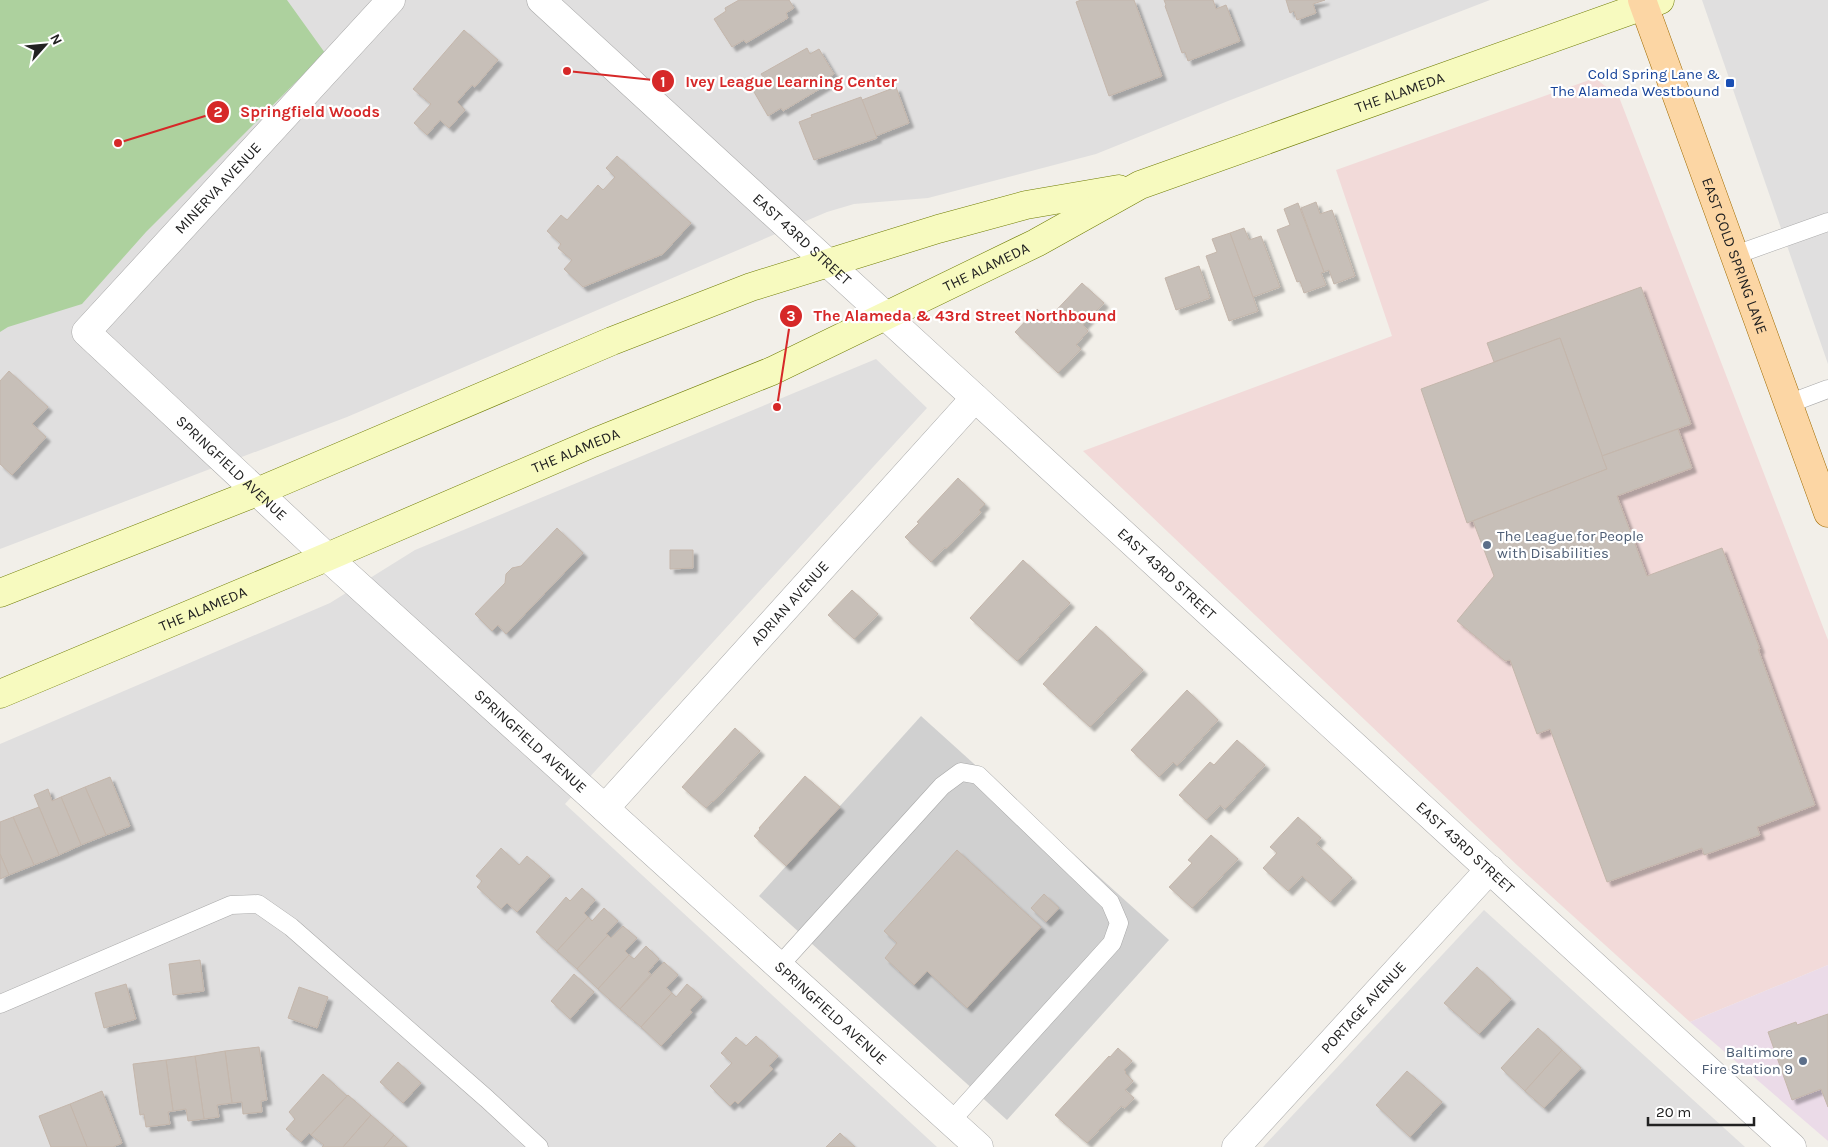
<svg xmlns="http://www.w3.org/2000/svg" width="1828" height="1147" viewBox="0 0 1828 1147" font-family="Karla,sans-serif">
  <defs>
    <filter id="shadow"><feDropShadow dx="4.5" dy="4.5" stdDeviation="1" flood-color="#0004"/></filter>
  </defs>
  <rect width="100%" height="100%" fill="#f2efe9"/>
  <g fill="#e0dfdf">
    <path d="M0 0H1490L1228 101 1096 154 928 198 854 204 827 212 347 417 0 549Z"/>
    <path d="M1702 0H1828V364Z"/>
    <path d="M876 359 927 408 565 804 937 1147H0V744L330 603 415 550Z"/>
    <path d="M1484 910 1745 1147H1263Z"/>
  </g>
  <path fill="#f2dad9" d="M1595 78 1619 97 1828 640V965L1690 1022 1518 866 1083 451 1392 336 1336 170Z"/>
  <path fill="#ebdbe8" d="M1828 965V1141L1690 1022Z"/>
  <path fill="#d0d0d0" d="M921 716 1169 940 1007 1120 759 896Z"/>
  <path fill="#add19e" d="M0 0H287L325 53 146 232 82 304 8 327 0 332Z"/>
  <g fill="#c7bfb8" stroke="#c4b6ab" filter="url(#shadow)">
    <path d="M739 0H789L794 8 786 13 788 18 746 43 744 40 732 47 714 19 726 11 725 8Z"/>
    <path d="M1081 0H1134L1162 76 1109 96 1076 2Z"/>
    <path d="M1164 0H1213L1216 9 1226 5 1240 41 1188 61 1185 52 1182 53 1165 6 1166 5Z"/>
    <path d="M1286 0H1325L1313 4 1316 13 1297 20 1294 11 1290 13Z"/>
    <path d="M464 30 498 60 475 87 472 85 457 102 465 110 449 128 440 120 427 135 414 123 431 104 413 89Z"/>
    <path d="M807 48 810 54 819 49 834 74 826 79 828 84 783 111 781 108 768 116 750 85 763 77 761 74Z"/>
    <path d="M896 87 909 123 876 136 862 100Z"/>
    <path d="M861 97 877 138 814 160 799 122 812 117 811 115Z"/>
    <path d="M617 156 691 223 663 254 583 287 564 269 572 260 558 248 561 244 547 231 561 215 567 220 598 185 603 190 615 177 606 168Z"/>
    <path d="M1316 202 1320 214 1332 210 1355 276 1334 284 1329 270 1324 272 1301 208Z"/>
    <path d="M1298 203 1324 272 1321 273 1326 285 1304 293 1300 281 1297 282 1277 230 1290 225 1284 209Z"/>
    <path d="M1244 228 1249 240 1261 236 1280 287 1253 297 1230 233Z"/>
    <path d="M1230 233 1258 311 1229 321 1206 256 1217 252 1212 239Z"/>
    <path d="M1199 266 1210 298 1176 310 1165 278Z"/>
    <path d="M1082 283 1104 303 1083 325 1088 331 1076 345 1081 349 1058 373 1015 332 1037 309 1048 319Z"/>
    <path d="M1641 287 1691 424 1602 456 1560 338 1494 362 1487 343Z"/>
    <path d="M1560 338 1607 469 1467 523 1421 389Z"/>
    <path d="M9 371 48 407 32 424 46 437 12 475 0 464V381Z"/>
    <path d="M1678 429 1692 468 1617 496 1647 576 1722 548 1760 649H1758L1815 805 1757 827 1760 835 1704 855 1702 848 1607 882 1550 729 1537 734 1510 660 1505 661 1457 621 1494 576 1473 521 1607 469 1602 456Z"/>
    <path d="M958 478 985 504 979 510 981 512 946 549 945 547 931 562 905 537 919 523 917 522Z"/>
    <path d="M557 528 583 553 506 634 498 625 492 631 475 614 505 583 506 574 512 568 521 566Z"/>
    <path d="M670 550H693V568L670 569Z"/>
    <path d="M1023 560 1070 603 1017 661 970 618Z"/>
    <path d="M852 590 878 614 854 639 828 615Z"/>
    <path d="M1096 626 1143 670 1090 727 1043 684Z"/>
    <path d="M1187 690 1218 720 1177 766 1173 762 1159 777 1131 750Z"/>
    <path d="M735 728 760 751 713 802 712 801 706 808 682 787Z"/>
    <path d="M1237 740 1265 765 1225 809 1220 805 1206 820 1179 795 1210 762 1214 765Z"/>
    <path d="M805 776 840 807 786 866 754 836 760 829 759 828Z"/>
    <path d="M110 777 130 826 106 835 85 787Z"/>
    <path d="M85 787 106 835 81 845 61 797Z"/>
    <path d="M48 789 52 801 61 797 81 845 59 855 34 795Z"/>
    <path d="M39 807 59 855 34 865 13 817Z"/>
    <path d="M13 817 34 865 9 875 0 854V822Z"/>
    <path d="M1298 817 1321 838 1316 844 1352 878 1330 902 1302 876 1288 891 1263 868 1277 853 1270 847Z"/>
    <path d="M1211 835 1238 859 1192 908 1169 887 1192 863 1188 860Z"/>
    <path d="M501 848 519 865 527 856 550 876 517 912 507 903 501 909 477 887 482 881 476 876Z"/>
    <path d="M957 850 1041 927 967 1008 927 971 914 985 885 958 897 943 884 931Z"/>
    <path d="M0 854 9 875 0 879Z"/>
    <path d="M582 888 595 900 584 913 588 917 557 951 536 932 566 897 570 901Z"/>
    <path d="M1044 894 1059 908 1046 922 1031 908Z"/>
    <path d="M604 908 618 921 606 934 608 935 577 969 557 951 588 917 592 921Z"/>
    <path d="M623 926 637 938 625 951 629 955 598 989 577 969 608 935 611 938Z"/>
    <path d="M646 946 659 959 648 972 651 974 620 1009 598 989 629 955 634 959Z"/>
    <path d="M200 960 204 991 173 995 169 964Z"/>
    <path d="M664 962 678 975 666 988 672 993 641 1027 620 1009Z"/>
    <path d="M1477 967 1511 999 1479 1034 1444 1003Z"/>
    <path d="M574 974 594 992 570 1019 551 1001Z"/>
    <path d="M126 984 136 1019 104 1028 95 993Z"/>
    <path d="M687 984 702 997 690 1010 692 1012 661 1046 641 1027 672 993 676 997Z"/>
    <path d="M299 987 328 997 317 1028 288 1018Z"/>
    <path d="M1828 1014V1107L1821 1089 1792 1100 1768 1032 1796 1022 1797 1025Z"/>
    <path d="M1538 1028 1562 1050 1525 1091 1501 1068Z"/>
    <path d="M756 1036 778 1056 769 1066 773 1069 738 1104 735 1101 730 1106 710 1086 732 1063 721 1053 736 1037 746 1046Z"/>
    <path d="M259 1047 267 1100 261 1101 262 1112 243 1114 242 1102 232 1103 225 1051Z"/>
    <path d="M1118 1048 1132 1061 1124 1070 1126 1072 1125 1073 1133 1081 1125 1090 1134 1098 1125 1108 1121 1106 1087 1143 1055 1115 1109 1056 1110 1057Z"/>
    <path d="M1562 1050 1581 1068 1544 1108 1525 1091Z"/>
    <path d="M225 1051 232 1103 217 1105 219 1117 204 1119 195 1056Z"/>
    <path d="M195 1056 204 1119 188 1121 186 1109 173 1111 166 1060Z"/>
    <path d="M166 1060 173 1111 168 1112 170 1124 146 1127 144 1114 140 1115 133 1064Z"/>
    <path d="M398 1062 421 1083 403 1103 380 1082Z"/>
    <path d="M1407 1071 1442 1102 1410 1137 1376 1105Z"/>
    <path d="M323 1074 347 1096 311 1135 309 1133 301 1142 286 1129 295 1119 289 1112Z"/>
    <path d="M102 1091 122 1143 113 1147H87L70 1104Z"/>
    <path d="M348 1095 371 1115 343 1147H322L324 1145 311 1135Z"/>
    <path d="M70 1104 87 1147H51L39 1116Z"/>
    <path d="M371 1115 394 1135 384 1147H343Z"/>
    <path d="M840 1133 855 1147H826Z"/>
    <path d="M394 1135 407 1147H384Z"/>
  </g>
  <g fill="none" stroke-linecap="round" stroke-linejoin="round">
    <defs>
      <g id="service">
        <path d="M1735 255 1828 222"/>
        <path d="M1788 404 1828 389"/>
        <path d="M779 966 942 786 961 772 978 775 1110 902 1119 923 1112 943 951 1121"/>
        <path d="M0 1004 231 905 258 904 291 927 487 1099 539 1147"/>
      </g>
      <g id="minor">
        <path id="s1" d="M391 0 86 332 327 557 979 1147"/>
        <path id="s2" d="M541 0 1792 1147"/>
        <path id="s3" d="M605 808 975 398"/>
        <path id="s4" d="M1236 1147 1490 869"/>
      </g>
      <g id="secondary">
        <path d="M0 593 257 492 612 341 751 287 938 229 1026 205 1119 189"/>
        <path id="s5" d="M0 694 327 557 593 443 772 371 1036 243 1140 185 1660 0"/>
      </g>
      <g id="primary">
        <path id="s6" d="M1642 0 1828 513"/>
      </g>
    </defs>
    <use href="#service" stroke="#a9a9a9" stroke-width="19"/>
    <use href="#minor" stroke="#a9a9a9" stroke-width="29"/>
    <use href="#secondary" stroke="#707d05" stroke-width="29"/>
    <use href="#primary" stroke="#a06b00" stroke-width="29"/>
    <use href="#service" stroke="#fff" stroke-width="18"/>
    <use href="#minor" stroke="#fff" stroke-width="28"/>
    <use href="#secondary" stroke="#f7fabf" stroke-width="28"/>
    <use href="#primary" stroke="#fcd6a4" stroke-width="28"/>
  </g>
  <rect fill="#1a4fb4" stroke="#fff" stroke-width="2" x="1725" y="78" width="10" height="10" rx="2.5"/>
  <g fill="#5c6f8a" stroke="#fff" stroke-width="2">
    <circle cx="1487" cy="545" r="5"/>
    <circle cx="1803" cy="1061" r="5"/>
  </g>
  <g text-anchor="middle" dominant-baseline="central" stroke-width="4.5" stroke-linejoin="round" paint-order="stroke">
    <g font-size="15" fill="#164399" stroke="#fff" text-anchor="end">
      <text x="1720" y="74">Cold Spring Lane &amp;<tspan x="1720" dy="17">The Alameda Westbound</tspan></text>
    </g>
    <g font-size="15" fill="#222" stroke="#fff">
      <text stroke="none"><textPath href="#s5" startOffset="1525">THE ALAMEDA</textPath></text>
      <text transform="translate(218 188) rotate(-47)">MINERVA AVENUE</text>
      <text stroke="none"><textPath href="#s2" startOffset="354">EAST 43RD STREET</textPath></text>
      <text stroke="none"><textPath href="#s6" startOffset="272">EAST COLD SPRING LANE</textPath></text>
      <text stroke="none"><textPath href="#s5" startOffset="1075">THE ALAMEDA</textPath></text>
      <text stroke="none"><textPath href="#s5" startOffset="625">THE ALAMEDA</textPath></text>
      <text stroke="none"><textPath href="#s1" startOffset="650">SPRINGFIELD AVENUE</textPath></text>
      <text stroke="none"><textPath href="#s2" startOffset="849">EAST 43RD STREET</textPath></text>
      <text stroke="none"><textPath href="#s3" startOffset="276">ADRIAN AVENUE</textPath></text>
      <text stroke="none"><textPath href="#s5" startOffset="220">THE ALAMEDA</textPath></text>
      <text stroke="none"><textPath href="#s1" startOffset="1055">SPRINGFIELD AVENUE</textPath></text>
      <text stroke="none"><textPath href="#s2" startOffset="1254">EAST 43RD STREET</textPath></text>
      <text stroke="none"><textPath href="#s4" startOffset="189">PORTAGE AVENUE</textPath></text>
      <text stroke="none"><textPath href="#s1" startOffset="1460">SPRINGFIELD AVENUE</textPath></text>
    </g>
    <g font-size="15" fill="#4e5e75" stroke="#fff" text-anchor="start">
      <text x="1497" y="536">The League for People<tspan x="1497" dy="17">with Disabilities</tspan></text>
      <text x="1793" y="1052" text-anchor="end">Baltimore<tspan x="1793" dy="17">Fire Station 9</tspan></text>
    </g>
  </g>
  <path fill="none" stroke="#d62828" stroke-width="2" d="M567 71L663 81M118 143L218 112M777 407L791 316"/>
  <g fill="#d62828" stroke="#fff" stroke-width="2">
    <circle cx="567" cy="71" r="5"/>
    <circle cx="118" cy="143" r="5"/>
    <circle cx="777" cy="407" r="5"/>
    <circle cx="663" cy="81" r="12"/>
    <circle cx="218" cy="112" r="12"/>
    <circle cx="791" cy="316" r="12"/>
  </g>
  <g font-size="15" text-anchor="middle" font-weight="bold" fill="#fff">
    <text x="663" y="87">1</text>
    <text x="218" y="117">2</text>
    <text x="791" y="321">3</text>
  </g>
  <g font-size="16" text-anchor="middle" font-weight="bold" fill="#d62828" stroke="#fff" stroke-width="4.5" stroke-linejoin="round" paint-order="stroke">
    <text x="791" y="87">Ivey League Learning Center</text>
    <text x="310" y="117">Springfield Woods</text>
    <text x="965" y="321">The Alameda &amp; 43rd Street Northbound</text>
  </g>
  <g transform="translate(45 45) rotate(63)" stroke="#ffffff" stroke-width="4" paint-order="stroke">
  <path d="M0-4L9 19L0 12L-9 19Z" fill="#222222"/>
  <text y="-8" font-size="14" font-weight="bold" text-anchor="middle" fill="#222222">N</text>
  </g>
  <path d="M1648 1117v8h106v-8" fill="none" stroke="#222222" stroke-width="2.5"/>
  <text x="1656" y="1117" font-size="15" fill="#222222" stroke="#ffffff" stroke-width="4" paint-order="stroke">20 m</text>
</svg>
